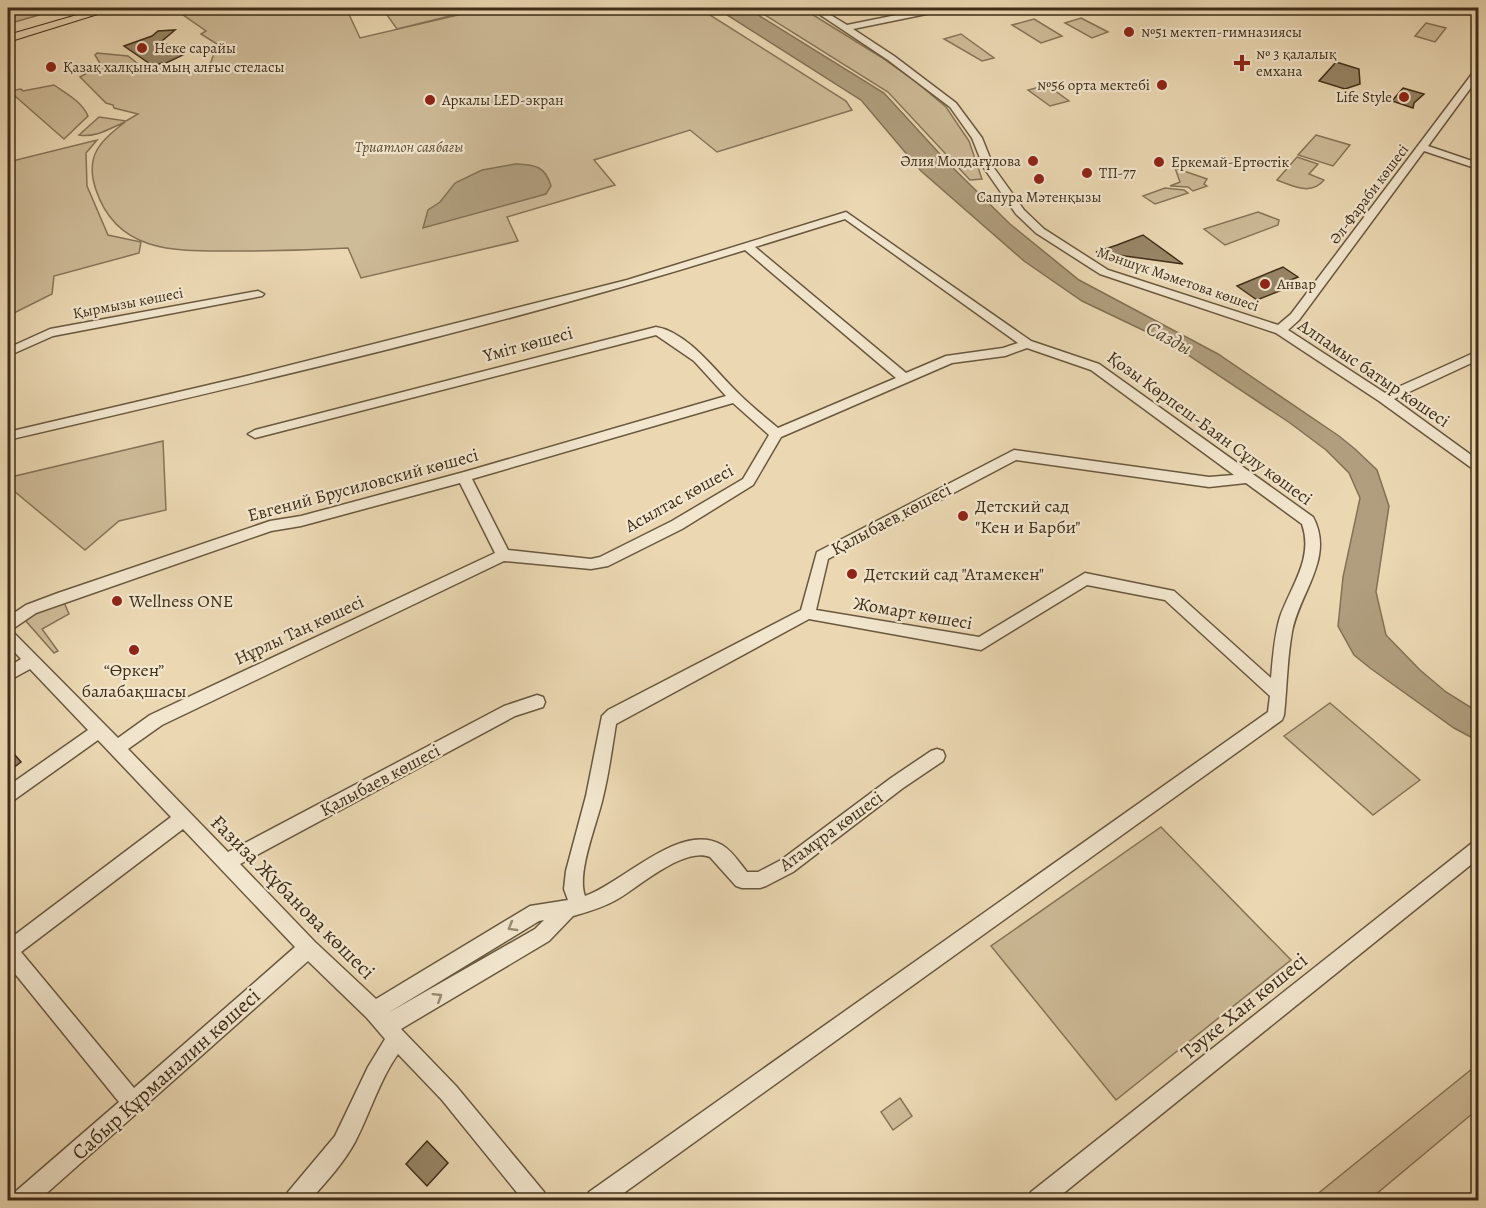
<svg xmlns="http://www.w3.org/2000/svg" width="1486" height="1208" viewBox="0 0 1486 1208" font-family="Alegreya,serif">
  <rect width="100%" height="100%" fill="#ebd8b3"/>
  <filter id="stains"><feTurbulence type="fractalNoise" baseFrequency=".00333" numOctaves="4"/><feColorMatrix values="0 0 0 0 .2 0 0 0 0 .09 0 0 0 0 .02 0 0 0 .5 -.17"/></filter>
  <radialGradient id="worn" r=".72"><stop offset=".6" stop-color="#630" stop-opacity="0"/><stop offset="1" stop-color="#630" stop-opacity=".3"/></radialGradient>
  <g fill="#cebb98" stroke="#867458" stroke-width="1.5">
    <path d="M8 8H63L8 24Z"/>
    <path d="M173 8H346L360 38 488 8H699L846 101 852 110 717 152 690 130 594 160 615 185 507 217 518 241 361 278 348 248C311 250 275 251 238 251 181 251 118 256 96 190 84 155 101 141 125 122 110 128 96 138 79 135L99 117 126 121 138 114 114 108 113 105 106 103 80 77 101 65 95 55 97 53 128 56 147 71 178 67 199 74 211 62 217 44 201 34 206 31Z"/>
    <path d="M382 8H437L443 14 482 8 397 29Z"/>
    <path d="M754 8H802L881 57 915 81 946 107 969 141 982 179 970 180 888 92Z"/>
    <path d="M1081 18 1108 32 1092 38 1065 23Z"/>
    <path d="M1034 19 1062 36 1041 43 1012 25Z"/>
    <path d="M1426 23 1446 28 1435 42 1415 36Z"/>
    <path d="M961 34 994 58 982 61 944 39Z"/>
    <path d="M8 83 15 90 21 89 23 91 54 85C67 94 82 102 88 116L64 139 8 90Z"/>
    <path d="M1047 85 1069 101 1050 106 1028 90Z"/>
    <path d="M1316 135 1350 145 1333 166 1298 155Z"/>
    <path d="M97 140 86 153 87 186 108 235 141 242 139 253 54 276 52 294 8 316V162Z"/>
    <path d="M1297 157 1318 164 1309 174 1324 180C1311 196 1293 186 1277 180Z"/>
    <path d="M1175 168 1207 179 1204 184 1207 186 1193 191 1188 187 1170 186 1180 182Z"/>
    <path d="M1165 188 1184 190 1188 193 1155 204 1143 196Z"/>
    <path d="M1258 212 1279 220 1278 225 1225 245 1204 229Z"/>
    <path d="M163 441 166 510 119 521 85 550 8 486 11 477Z"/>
    <path d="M63 600 69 614 42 629 58 651 54 653 25 620 43 607Z"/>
    <path d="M1330 703 1420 780 1373 815 1284 736Z"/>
    <path d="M1161 827 1291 960 1116 1100 991 946Z"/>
    <path d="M1478 1064V1109L1369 1200H1310Z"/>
    <path d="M900 1098 912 1116 893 1130 881 1112Z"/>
  </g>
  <g fill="#b09e7e" stroke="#827155" stroke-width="1.5">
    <path d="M716 8H747L884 93 950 165 1010 224 1079 280 1218 354 1339 436 1355 449 1377 470 1389 506 1376 592 1386 635 1420 670 1446 692 1478 712V741L1454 728 1370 668 1354 655 1338 626 1343 577 1360 498 1349 473 1326 450 1290 423 1170 343 1082 301 1024 261 921 171 861 100Z"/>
    <path d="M515 164C534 165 545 165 551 186L546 194 423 228 428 210 440 202 455 183 482 170Z"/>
  </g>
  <g fill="#988668" stroke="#3e2d17" stroke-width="1.5">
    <path d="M175 30 162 41 183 55 164 64 162 63 153 66 124 46 152 36 158 31Z"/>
    <path d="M1336 62 1359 69 1360 84 1345 89 1319 81Z"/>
    <path d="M1403 88 1424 94 1414 103 1413 108 1392 101Z"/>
    <path d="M1143 235 1183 264 1096 252 1117 245Z"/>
    <path d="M1283 267 1298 277 1286 282 1292 286 1257 300 1237 286Z"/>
    <path d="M8 747 21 762 8 772Z"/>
    <path d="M427 1141 448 1163 427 1186 406 1164Z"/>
  </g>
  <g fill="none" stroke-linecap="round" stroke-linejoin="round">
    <defs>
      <g id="minor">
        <path d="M810 8H819L847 25 931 8H945L941 11 853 29 894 56 956 103 982 138 994 168 1024 210 1044 229 1108 270 1278 325 1291 314 1475 70 1478 69V78L1428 146 1478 163V169L1424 151 1299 320 1288 330 1385 393 1478 351V360L1394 399 1478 460V471L1473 469 1379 401 1276 333 1100 274 1036 233 1016 214 984 168 972 138 950 107 888 60Z"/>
        <path d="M846 212 1031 341 1099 364 1313 517C1335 558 1299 593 1292 632 1287 659 1287 687 1284 715L1282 720 614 1200H586L589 1192 1268 712 1270 696 1165 600 1087 585 981 650 809 619 616 724C612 748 609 773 603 797 598 821 576 873 585 896 623 883 680 821 722 845 732 851 739 862 747 872H758L781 860 891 778 931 751 937 749 943 751 945 756 943 761 903 788 793 872 766 886 760 888H742L736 886 710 857C684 846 639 887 616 900 602 908 587 912 573 916L549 941 401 1029 456 1086 544 1192 547 1200H523L442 1100 398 1054C379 1081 370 1113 355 1142 343 1164 326 1182 310 1200H285L288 1192 335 1136 368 1067 385 1039 367 1018 308 961 39 1200H12L15 1192 119 1102 8 965V940L171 817 98 740 14 800 8 802V786L88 730 30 669 8 681V667L21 659 8 645V617L26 605 58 593 270 521 301 516 464 472 726 396 694 361 656 335 255 438 248 434 255 430 656 327C688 332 717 373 739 394 751 406 765 417 778 428L896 378 745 250C503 326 255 382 8 440V432L247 376 627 280ZM845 219 1018 343 1003 348 946 356 906 373 755 247ZM1027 348 1091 370 1234 475 1209 477 1014 450 817 552 801 610 608 710 602 716 586 796 566 871 564 889 568 900 530 906 376 999 315 942 240 864 515 716 543 707 545 702 543 697 537 695 504 706 228 852 128 749 162 725 504 561 591 569 608 566 682 529 753 485 781 437 952 363 1005 356ZM733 403 769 435 743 479 672 521 600 557 591 559 508 550 472 479ZM1016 460 1209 487 1246 483 1302 524C1314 558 1291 586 1280 617 1274 637 1273 658 1271 678L1174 591 1085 573 979 637 816 610 828 559ZM460 483 495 553 150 715 118 738 11 630 36 613 271 531 301 526ZM183 829 295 947 134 1088 21 952ZM544 920 535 929 388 1013 539 921Z"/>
        <path d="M258 291 264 294 262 296 53 336 8 356V348L50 329Z"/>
        <path d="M1478 841V859L1055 1200H1028L1031 1192 1472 843Z"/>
      </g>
      <path id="major" d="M101 8H117L8 42V35Z"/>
    </defs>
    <use href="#minor" stroke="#69583e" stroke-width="3"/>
    <use href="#major" stroke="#3e2d17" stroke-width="2"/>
    <use href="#minor" fill="#f2e6ce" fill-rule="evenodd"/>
    <use href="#major" fill="#ebd8b3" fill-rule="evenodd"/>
  </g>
  <defs><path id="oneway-chevron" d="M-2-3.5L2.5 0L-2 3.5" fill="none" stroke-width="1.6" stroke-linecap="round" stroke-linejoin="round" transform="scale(1.5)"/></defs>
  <g stroke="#988a72">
    <use href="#oneway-chevron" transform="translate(512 927) rotate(150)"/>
    <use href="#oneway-chevron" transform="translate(438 997) rotate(-32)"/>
  </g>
  <g fill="#8f2418" stroke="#f2e6ce" stroke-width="2">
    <circle cx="1129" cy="32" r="6"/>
    <circle cx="142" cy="48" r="6"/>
    <path d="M1239 54h6v6h6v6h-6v6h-6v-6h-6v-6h6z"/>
    <circle cx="51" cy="67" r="6"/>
    <circle cx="1162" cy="85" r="6"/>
    <circle cx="1404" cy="97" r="6"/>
    <circle cx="430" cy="100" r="6"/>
    <circle cx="1033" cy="161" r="6"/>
    <circle cx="1159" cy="162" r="6"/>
    <circle cx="1087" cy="173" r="6"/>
    <circle cx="1039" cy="179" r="6"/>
    <circle cx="1265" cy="284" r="6"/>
    <circle cx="963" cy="516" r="6"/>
    <circle cx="852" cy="574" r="6"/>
    <circle cx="117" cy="601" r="6"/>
    <circle cx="134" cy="650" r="6"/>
  </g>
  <g text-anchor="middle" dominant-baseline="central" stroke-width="4.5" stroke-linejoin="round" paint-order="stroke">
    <g font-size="15" fill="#3e2d17" stroke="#f2e6ce" text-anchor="start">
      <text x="1141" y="32">№51 мектеп-гимназиясы</text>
      <text x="154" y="48">Неке сарайы</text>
      <text x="1256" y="54">№ 3 қалалық<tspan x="1256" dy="17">емхана</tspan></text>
      <text x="63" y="67">Қазақ халқына мың алғыс стеласы</text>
      <text x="1150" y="85" text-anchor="end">№56 орта мектебі</text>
      <text x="1392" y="97" text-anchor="end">Life Style</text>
      <text x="442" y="100">Аркалы LED-экран</text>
      <text x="1021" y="161" text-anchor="end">Әлия Молдағұлова</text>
      <text x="1171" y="162">Еркемай-Ертөстік</text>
      <text x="1099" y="173">ТП-77</text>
      <text x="1039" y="197" text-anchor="middle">Сапура Мәтенқызы</text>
      <text x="1277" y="284">Анвар</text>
    </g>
    <g font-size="15" font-style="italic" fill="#5b4931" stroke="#f2e6ce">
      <text x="409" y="147">Триатлон саябағы</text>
    </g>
    <g font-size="15" fill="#3e2d17" stroke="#f2e6ce">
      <text transform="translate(1369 194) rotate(-53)">Әл-Фараби көшесі</text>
      <text transform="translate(1178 279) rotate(19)">Мәншүк Мәметова көшесі</text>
      <text transform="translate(128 303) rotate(-11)">Қырмызы көшесі</text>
    </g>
    <g font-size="18" fill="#3e2d17" stroke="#f2e6ce">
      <text transform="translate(528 344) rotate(-15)">Үміт көшесі</text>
      <text transform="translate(1374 373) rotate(34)">Алпамыс батыр көшесі</text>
      <text transform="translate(1210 428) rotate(36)">Қозы Көрпеш-Баян Сұлу көшесі</text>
      <text transform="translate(363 485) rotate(-15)">Евгений Брусиловский көшесі</text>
      <text transform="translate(679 498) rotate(-29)">Асылтас көшесі</text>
      <text transform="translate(891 519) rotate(-28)">Қалыбаев көшесі</text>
      <text transform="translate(913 613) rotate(10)">Жомарт көшесі</text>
      <text transform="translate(299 630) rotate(-25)">Нұрлы Таң көшесі</text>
      <text transform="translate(380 780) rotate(-28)">Қалыбаев көшесі</text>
      <text transform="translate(831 831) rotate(-36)">Атамұра көшесі</text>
    </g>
    <g font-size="18" fill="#3e2d17" stroke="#f2e6ce" text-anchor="start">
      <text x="975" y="506">Детский сад<tspan x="975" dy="21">"Кен и Барби"</tspan></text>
      <text x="864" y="574">Детский сад "Атамекен"</text>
      <text x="129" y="601">Wellness ONE</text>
      <text x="134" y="670" text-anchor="middle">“Өркен”<tspan x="134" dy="21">балабақшасы</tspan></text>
    </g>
    <g font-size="20" font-style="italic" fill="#5a4931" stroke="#f2e6ce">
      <text transform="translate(1169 338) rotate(29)">Сазды</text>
    </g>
    <g font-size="21" fill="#3e2d17" stroke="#f2e6ce">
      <text transform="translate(293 897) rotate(45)">Ғазиза Жұбанова көшесі</text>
      <text transform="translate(1244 1006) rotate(-39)">Тәуке Хан көшесі</text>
      <text transform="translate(166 1074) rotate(-42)">Сабыр Құрманалин көшесі</text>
    </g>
  </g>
  <rect width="1486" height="1208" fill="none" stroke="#ebd8b3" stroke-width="30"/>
  <rect x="9" y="9" width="1468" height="1190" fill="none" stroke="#3e2d17" stroke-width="3"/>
  <rect x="15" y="15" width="1456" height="1178" fill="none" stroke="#3e2d17" stroke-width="1.5"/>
  <rect width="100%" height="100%" filter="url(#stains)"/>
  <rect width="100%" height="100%" fill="url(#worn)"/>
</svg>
